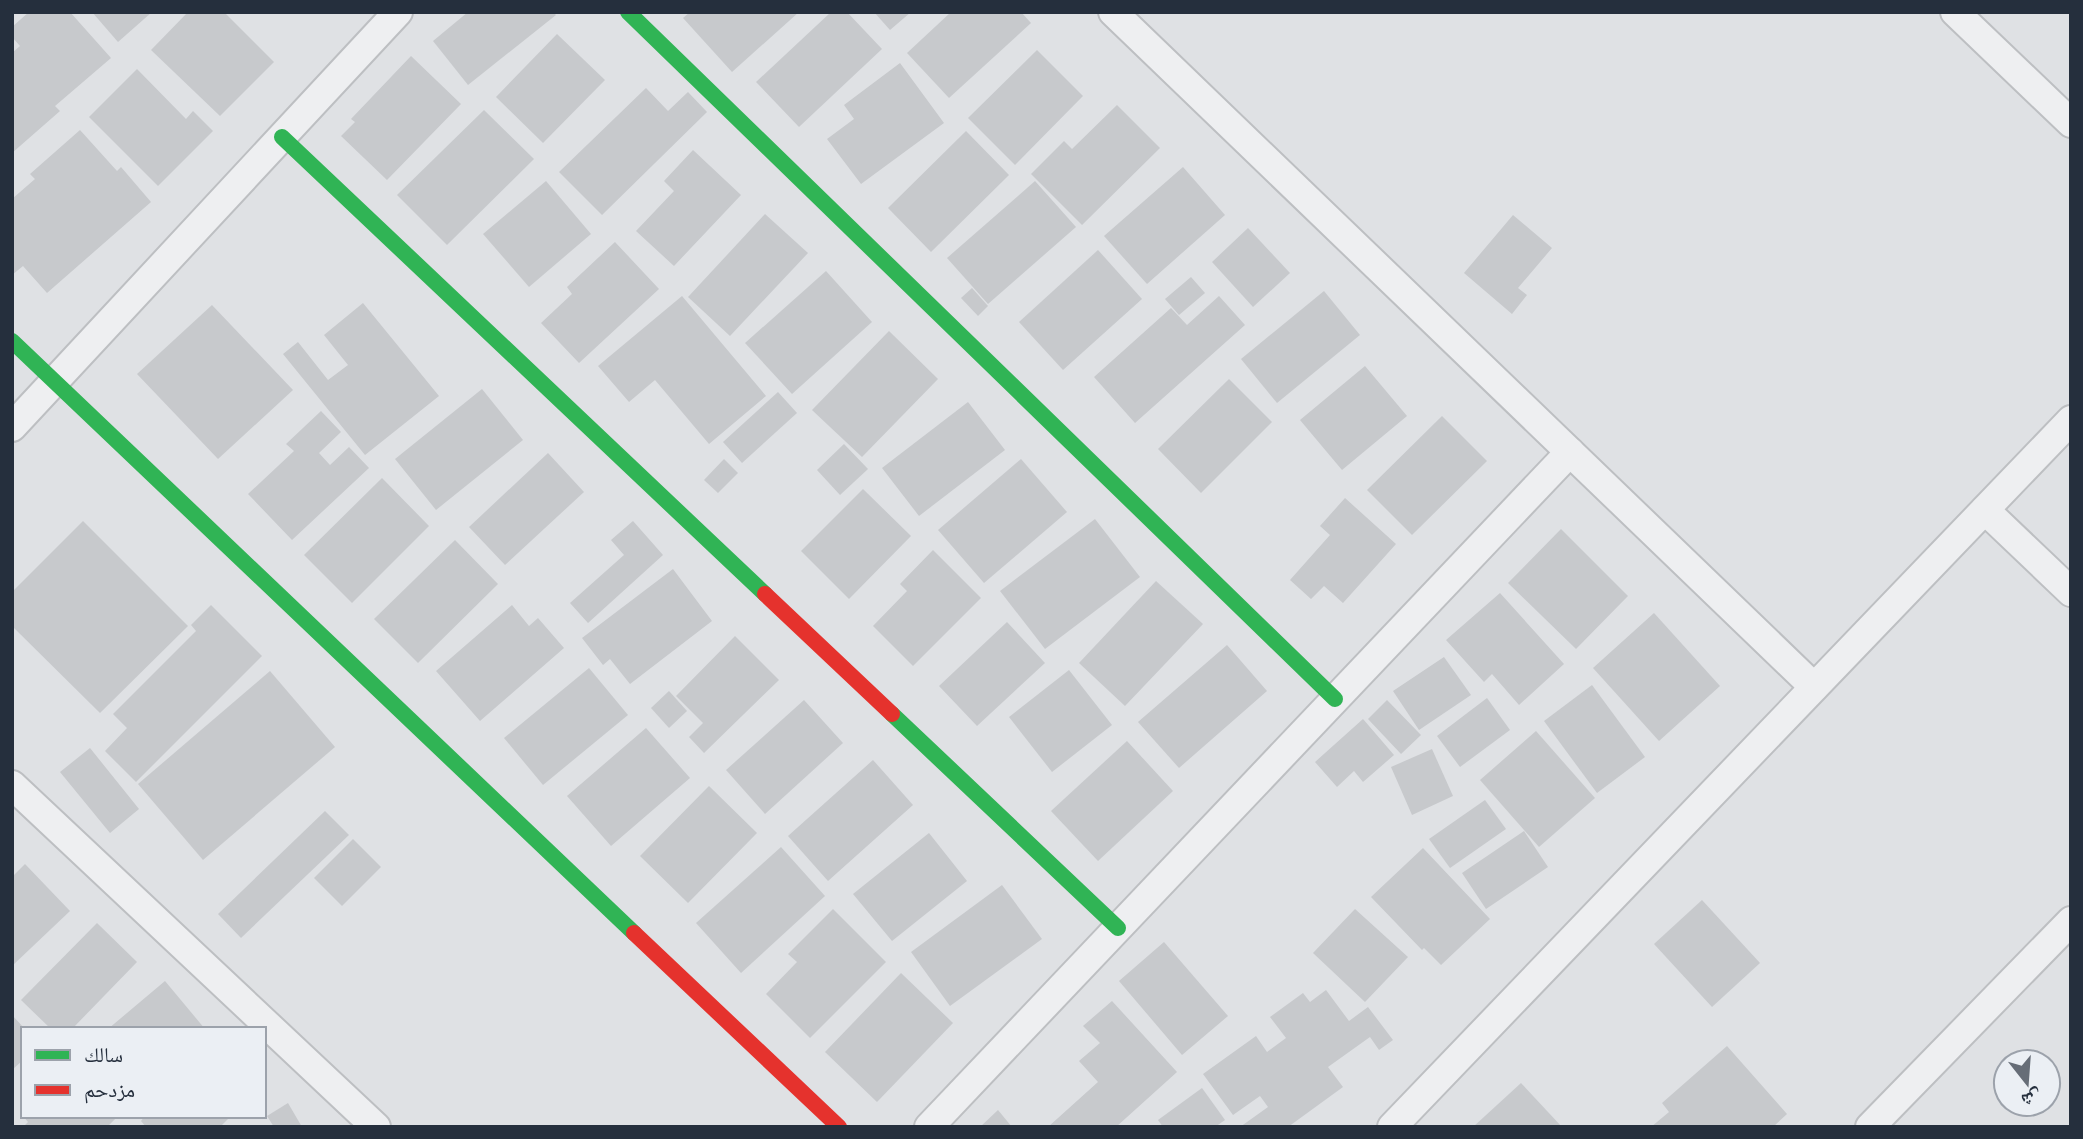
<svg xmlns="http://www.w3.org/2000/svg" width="2083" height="1139" viewBox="0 0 2083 1139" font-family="'Fira Sans','Noto Naskh Arabic',sans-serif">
  <rect width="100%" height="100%" fill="#dfe1e4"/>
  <g fill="#c7c9cc">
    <path d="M29 12H70L111 58 55 106 60 111 12 153V53L20 46 12 37V27Z"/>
    <path d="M92 12H152L118 42Z"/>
    <path d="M188 12H224L274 62 220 116 151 50Z"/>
    <path d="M468 12H553L556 15 468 85 433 41Z"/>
    <path d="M690 12H799L732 72 683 18Z"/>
    <path d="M831 12H847L882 49 799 127 756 82Z"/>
    <path d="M874 12H911L890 30Z"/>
    <path d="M951 12H1021L1031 23 949 98 907 53Z"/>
    <path d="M557 34 605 80 543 143 496 97Z"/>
    <path d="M1037 50 1083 96 1015 165 968 118Z"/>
    <path d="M411 56 461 104 387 180 341 136 355 122 351 119Z"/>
    <path d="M900 63 944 123 861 184 827 139 854 119 844 105Z"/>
    <path d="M137 69 186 119 193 111 213 131 158 186 89 117Z"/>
    <path d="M646 88 668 111 688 92 707 112 602 215 559 172Z"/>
    <path d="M1117 105 1160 148 1082 225 1031 174 1064 141 1072 149Z"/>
    <path d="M484 110 534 159 447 245 397 195Z"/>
    <path d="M80 130 117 171 121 167 151 202 47 293 23 266 12 275V199L35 179 30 174Z"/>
    <path d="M966 131 1009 175 931 252 888 208Z"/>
    <path d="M693 150 741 195 674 266 636 231 674 191 664 181Z"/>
    <path d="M1183 167 1225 215 1147 284 1104 236Z"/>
    <path d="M546 181 591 234 529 287 483 234Z"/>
    <path d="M1035 181 1076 227 988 304 947 258Z"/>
    <path d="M765 214 808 253 730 336 688 297Z"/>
    <path d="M1513 215 1552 248 1518 288 1527 295 1512 314 1464 273Z"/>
    <path d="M1248 228 1290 273 1253 307 1212 262Z"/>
    <path d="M615 242 659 289 579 363 541 323 572 294 567 287Z"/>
    <path d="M1098 250 1142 299 1063 370 1019 322Z"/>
    <path d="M826 271 872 322 792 394 745 343Z"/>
    <path d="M1191 277 1205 293 1179 315 1165 299Z"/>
    <path d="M972 288 988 306 978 316 961 298Z"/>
    <path d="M1324 291 1360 335 1277 403 1241 359Z"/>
    <path d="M682 296 766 396 709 444 655 380 629 402 598 366Z"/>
    <path d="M1219 296 1245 325 1135 423 1094 377 1171 308 1187 325Z"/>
    <path d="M363 303 439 396 365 455 283 354 298 342 328 380 348 365 324 335Z"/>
    <path d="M212 305 293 390 218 459 137 374Z"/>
    <path d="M889 331 938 379 862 457 812 410Z"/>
    <path d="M1365 366 1407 416 1342 470 1300 420Z"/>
    <path d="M1229 379 1272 422 1201 493 1158 449Z"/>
    <path d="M482 389 523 440 436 510 395 459Z"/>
    <path d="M778 392 797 413 742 463 723 442Z"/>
    <path d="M968 402 1005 450 919 516 882 468Z"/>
    <path d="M321 411 341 432 319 453 330 465 349 447 369 468 292 540 248 494 294 451 286 444Z"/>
    <path d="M1442 416 1487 461 1412 535 1367 490Z"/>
    <path d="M844 444 868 469 840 495 817 470Z"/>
    <path d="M548 453 584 492 505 565 469 527Z"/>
    <path d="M724 459 738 473 718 493 704 480Z"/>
    <path d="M1021 459 1067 512 984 583 938 530Z"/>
    <path d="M382 478 429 526 352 603 304 555Z"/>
    <path d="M863 489 911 536 849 599 801 551Z"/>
    <path d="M1345 498 1396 544 1343 603 1324 586 1311 599 1290 580 1330 535 1320 526Z"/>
    <path d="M1095 519 1140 577 1045 649 1000 591Z"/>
    <path d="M83 521 188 626 100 713 12 626V592Z"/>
    <path d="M633 521 663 555 588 623 570 603 624 555 611 540Z"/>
    <path d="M1561 529 1628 596 1576 649 1508 583Z"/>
    <path d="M455 540 498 584 418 663 374 619Z"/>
    <path d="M933 550 981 598 913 666 873 626 907 591 900 584Z"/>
    <path d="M673 569 712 621 630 684 610 659 603 665 582 638Z"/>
    <path d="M1156 581 1203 624 1125 706 1079 663Z"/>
    <path d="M1500 593 1564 664 1519 705 1492 674 1484 682 1446 640Z"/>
    <path d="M211 605 262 656 136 782 105 751 127 728 113 714 196 631 191 625Z"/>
    <path d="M512 605 529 626 538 618 564 648 480 721 436 671Z"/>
    <path d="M1654 613 1720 686 1659 741 1593 668Z"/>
    <path d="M1007 622 1045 663 977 726 939 686Z"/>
    <path d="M735 636 779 680 704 753 689 737 703 723 676 696Z"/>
    <path d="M1227 645 1267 691 1179 768 1138 722Z"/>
    <path d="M1444 657 1471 695 1419 730 1393 691Z"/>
    <path d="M589 668 628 715 543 785 504 738Z"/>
    <path d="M1069 670 1112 725 1052 772 1009 717Z"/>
    <path d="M270 671 335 747 203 860 138 784Z"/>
    <path d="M1592 685 1645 757 1597 793 1544 721Z"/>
    <path d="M669 691 687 711 669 728 651 708Z"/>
    <path d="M1487 698 1510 730 1460 767 1437 736Z"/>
    <path d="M804 700 843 743 765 814 726 770Z"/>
    <path d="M1387 700 1421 735 1401 754 1368 719Z"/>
    <path d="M1363 719 1394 755 1363 782 1354 771 1337 787 1315 762Z"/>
    <path d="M646 728 690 778 611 846 567 796Z"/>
    <path d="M1536 731 1595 798 1539 847 1480 780Z"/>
    <path d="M1127 741 1173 791 1098 861 1051 811Z"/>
    <path d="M90 748 139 809 110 833 60 772Z"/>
    <path d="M1432 749 1453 796 1412 815 1391 767Z"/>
    <path d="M873 760 913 805 828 881 788 836Z"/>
    <path d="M709 786 757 833 688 903 640 856Z"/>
    <path d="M1485 800 1506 829 1450 868 1429 839Z"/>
    <path d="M325 811 349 835 241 938 218 914Z"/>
    <path d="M1524 831 1548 867 1486 909 1462 873Z"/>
    <path d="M929 833 967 881 892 941 853 894Z"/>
    <path d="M353 839 381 867 342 906 314 878Z"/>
    <path d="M781 847 825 896 741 973 696 923Z"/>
    <path d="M1423 848 1490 919 1441 965 1424 948 1422 950 1371 897Z"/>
    <path d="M25 864 70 911 12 966V877Z"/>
    <path d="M1002 885 1042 939 950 1006 911 952Z"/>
    <path d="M1702 900 1760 963 1712 1007 1654 944Z"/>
    <path d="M833 909 886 962 810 1038 766 994 797 962 788 954Z"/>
    <path d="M1355 909 1408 957 1365 1002 1313 953Z"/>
    <path d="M97 923 137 962 72 1029H51L21 1000Z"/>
    <path d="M1164 942 1228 1016 1182 1055 1119 981Z"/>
    <path d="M901 973 953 1023 877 1102 825 1052Z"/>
    <path d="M165 981 205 1029H108Z"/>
    <path d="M1326 990 1349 1021 1368 1007 1393 1040 1379 1050 1370 1037 1328 1067 1343 1087 1288 1127H1240L1268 1107 1260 1096 1233 1115 1203 1074 1256 1036 1267 1052 1286 1038 1270 1017 1303 993 1310 1002Z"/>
    <path d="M1112 1001 1177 1072 1116 1127H1048L1098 1082 1079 1061 1100 1043 1083 1026Z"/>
    <path d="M12 1015 25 1029H23V1060L12 1070Z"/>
    <path d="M1727 1046 1787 1114 1773 1127H1651L1669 1112 1662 1103Z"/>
    <path d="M1521 1083 1562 1127H1473Z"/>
    <path d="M1202 1088 1225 1120 1215 1127H1163L1158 1120Z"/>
    <path d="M288 1103 302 1127H274L267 1116Z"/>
    <path d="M998 1110 1012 1127H980Z"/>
    <path d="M23 1116H118L107 1127H23L28 1122Z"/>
    <path d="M145 1116H231L220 1127H146L141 1121Z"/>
  </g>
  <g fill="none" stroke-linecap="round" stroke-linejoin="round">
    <defs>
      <g id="street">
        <path d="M1113 12 1814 687"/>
        <path d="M1955 12 2071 123"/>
        <path d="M12 427 398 12"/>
        <path d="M1985 510 2071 592"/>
        <path d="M12 785 376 1127"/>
        <path d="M929 1127 1570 452"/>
        <path d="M1392 1127 2071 420"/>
        <path d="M1870 1127 2071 921"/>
      </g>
    </defs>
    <use href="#street" stroke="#bdbfc2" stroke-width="32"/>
    <use href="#street" stroke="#eeeff1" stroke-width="28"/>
    <g stroke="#30b455" stroke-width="16">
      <path d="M628 12 1335 699"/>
      <path d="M282 137 765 594"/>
      <path d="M12 341 634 933"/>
      <path d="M892 714 1118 928"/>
    </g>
    <g stroke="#e5322d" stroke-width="16">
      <path d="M765 594 892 714"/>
      <path d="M634 933 839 1127"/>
    </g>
  </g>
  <rect width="2083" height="1139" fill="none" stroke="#252f3d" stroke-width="28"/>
  <rect x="21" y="1027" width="245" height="91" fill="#ebeff4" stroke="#9ca2ab" stroke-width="2"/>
  <rect x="35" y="1050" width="35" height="10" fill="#30b455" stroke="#9ca2ab" stroke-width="2"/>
  <text x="84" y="1062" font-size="21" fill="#252f3d">سالك</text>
  <rect x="35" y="1085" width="35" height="10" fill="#e5322d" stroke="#9ca2ab" stroke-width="2"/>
  <text x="84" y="1097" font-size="21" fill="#252f3d">مزدحم</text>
  <g transform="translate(2027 1083) rotate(163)"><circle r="33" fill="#ebeff4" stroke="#9ca2ab" stroke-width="2"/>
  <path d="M0-5L12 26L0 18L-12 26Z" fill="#666d77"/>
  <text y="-10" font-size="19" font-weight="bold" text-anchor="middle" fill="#252f3d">ش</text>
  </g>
</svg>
